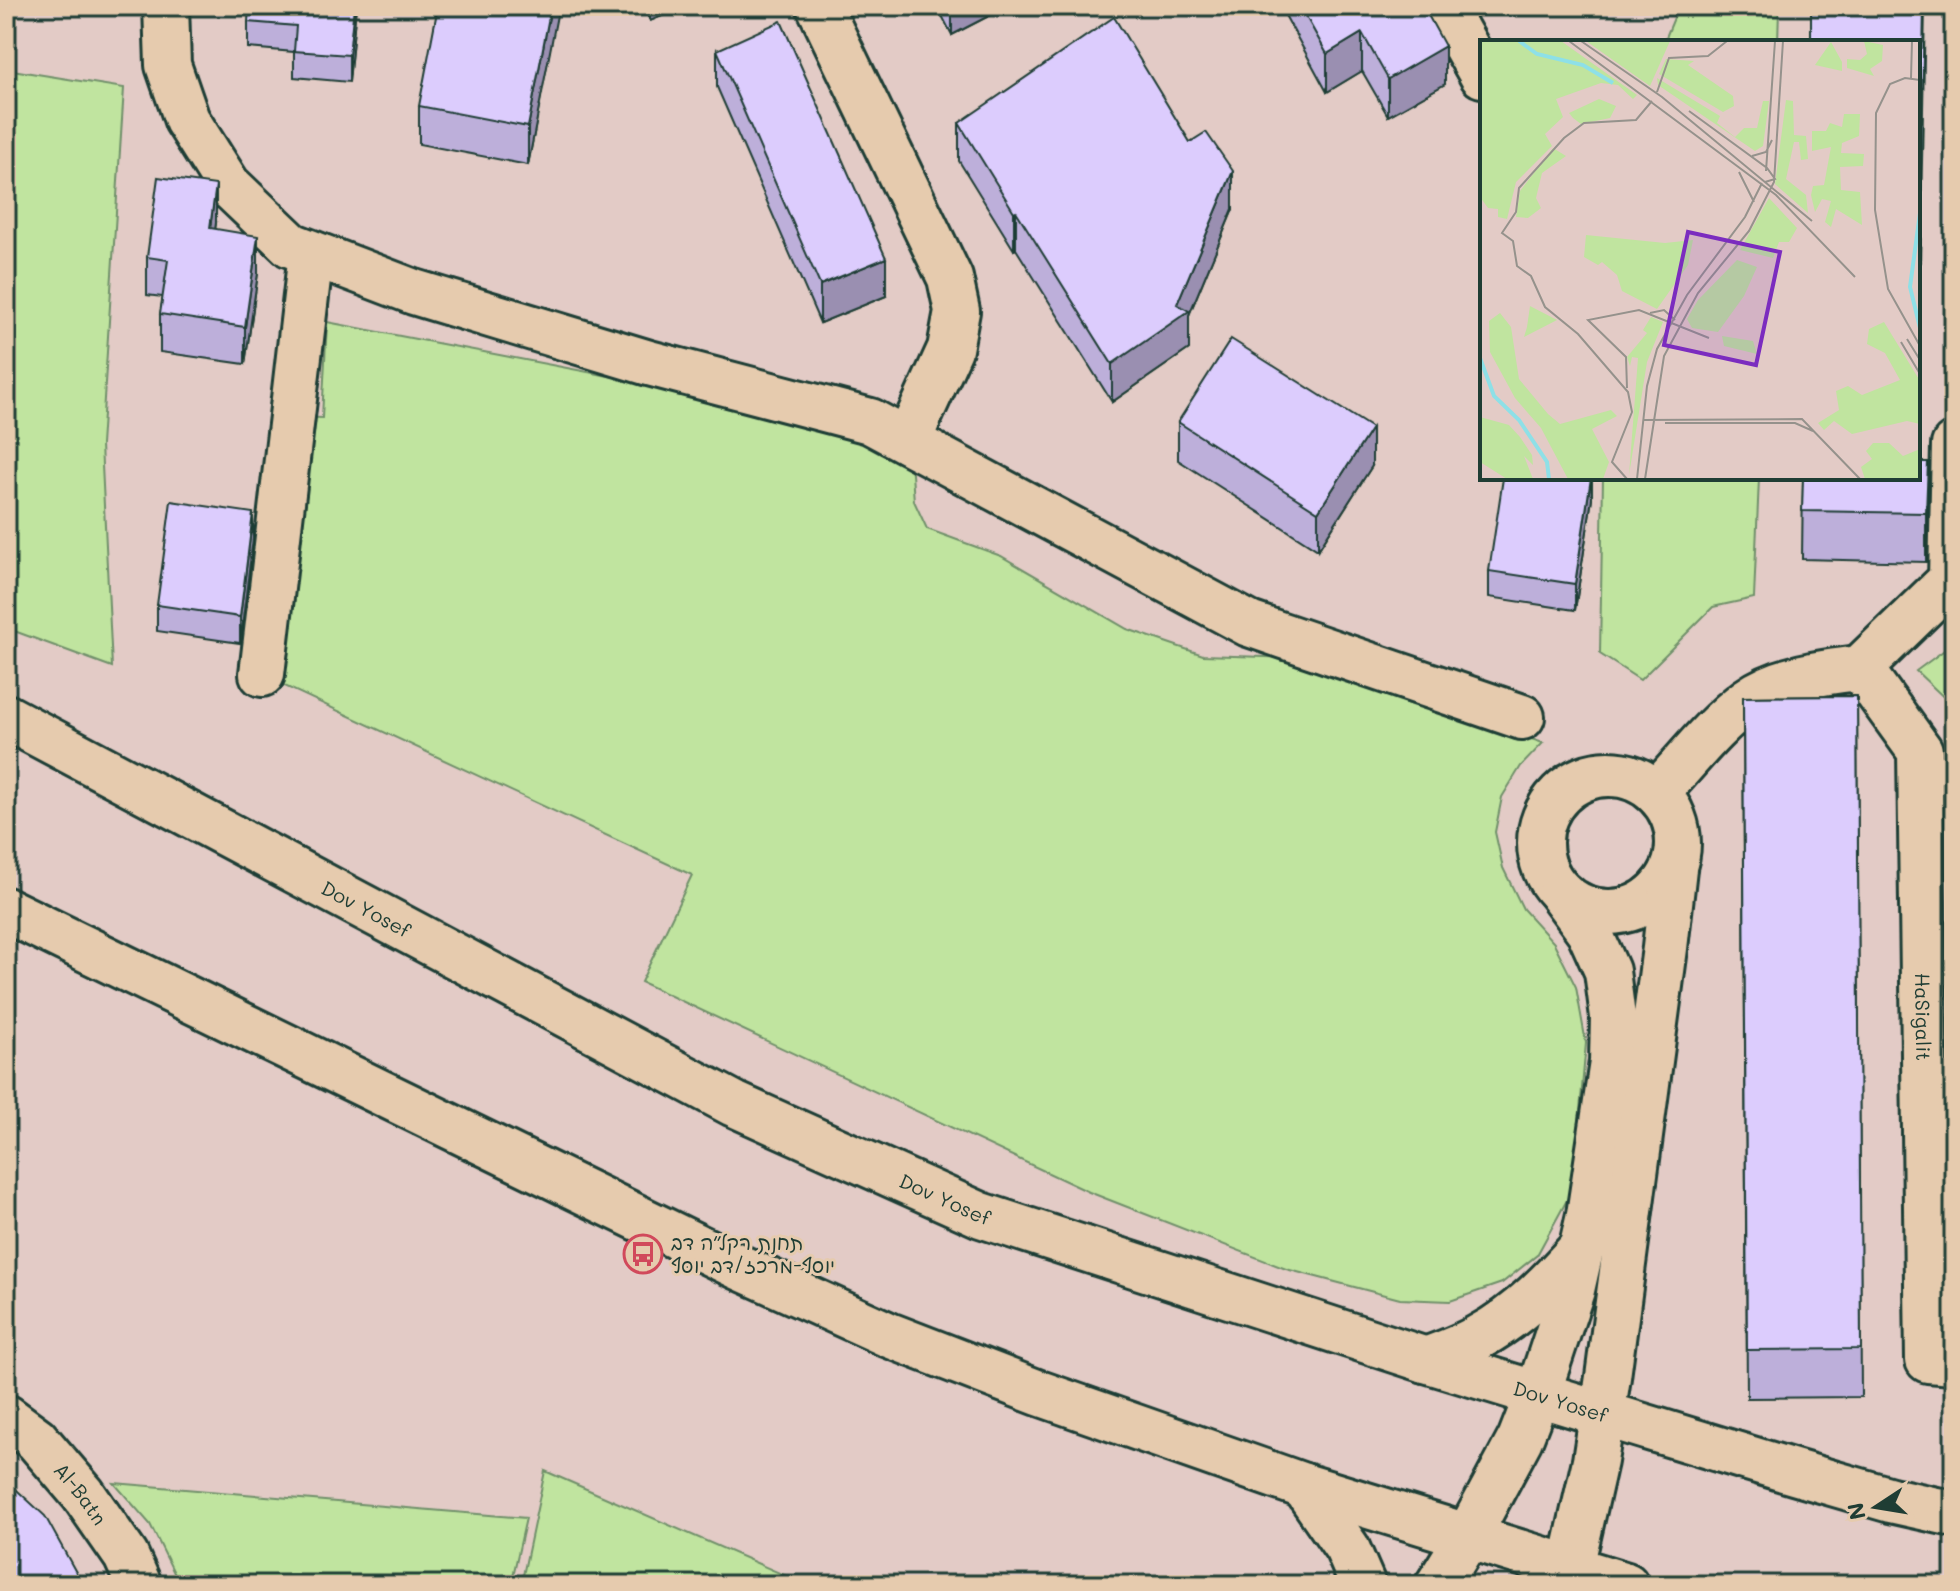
<svg xmlns="http://www.w3.org/2000/svg" width="1960" height="1591" viewBox="0 0 1960 1591" font-family="Mali,'Playpen Sans Hebrew',sans-serif">
  <rect width="100%" height="100%" fill="#e3cbc6"/>
  <filter id="ink" filterUnits="userSpaceOnUse"><feTurbulence type="fractalNoise" baseFrequency=".0125" numOctaves="2"/><feDisplacementMap in="SourceGraphic" scale="16" xChannelSelector="R" yChannelSelector="G"/><feConvolveMatrix kernelMatrix="1 2 1 2 8 2 1 2 1" color-interpolation-filters="sRGB"/></filter>
  <g filter="url(#ink)">
    <g fill="#c0e49f" stroke="#70906a" stroke-width="2">
      <path d="M1678 8 1779 9 1778 42H1664Z"/>
      <path d="M6 69 124 88 101 445 112 667 6 628Z"/>
      <path d="M327 322 682 390 852 433 911 461 914 501 927 529 1001 556 1127 629 1203 655 1298 658 1543 743 1521 766 1502 797 1495 832 1503 868 1523 909 1554 943 1576 987 1586 1043 1573 1189 1537 1255 1502 1283 1450 1301 1400 1299 1286 1269 1089 1192 641 982 692 875 278 683 297 417 322 418Z"/>
      <path d="M1603 478H1759L1754 598 1713 607 1640 680 1600 654Z"/>
      <path d="M1954 643V707L1916 671Z"/>
      <path d="M545 1471 807 1585H521Z"/>
      <path d="M114 1483 526 1518 511 1585H180L150 1524Z"/>
    </g>
    <g fill="none" stroke-linecap="round" stroke-linejoin="round">
      <defs>
        <g id="minor">
          <path d="M166 6 168 65 187 120 228 185 291 245 414 292 649 363 870 421 1249 624 1522 717"/>
          <path d="M819 6 950 278 957 311 950 349 908 441"/>
          <path d="M1443 6 1482 75"/>
          <path id="s1" d="M1954 445 1951 580 1860 668 1920 751 1928 1360 1954 1362"/>
          <path d="M262 674 311 253"/>
          <circle cx="1609" cy="843" r="69"/>
          <path d="M1657 793C1686 762 1713 726 1748 700 1778 678 1824 672 1860 668"/>
          <path id="s2" d="M6 1417 36 1439 83 1494 126 1556 139 1585"/>
          <path d="M1438 1585 1467 1538 1520 1439 1538 1393 1572 1290 1589 1215 1612 1062 1613 1017 1607 971 1589 931 1561 893"/>
          <path d="M1567 1585 1595 1461 1608 1377 1665 948 1674 868"/>
        </g>
        <g id="major">
          <path id="s3" d="M6 717 734 1104 981 1215 1426 1360 1794 1472 1891 1500 1954 1514"/>
          <path d="M6 910 739 1267 889 1335 1039 1393 1304 1486 1626 1585"/>
          <path d="M1426 1360C1444 1353 1462 1347 1479 1337 1520 1315 1553 1280 1584 1245"/>
          <path d="M1304 1486 1347 1548 1363 1585"/>
        </g>
      </defs>
      <use href="#minor" stroke="#1f3d34" stroke-width="50"/>
      <use href="#major" stroke="#1f3d34" stroke-width="50"/>
      <use href="#minor" stroke="#e6cbae" stroke-width="44"/>
      <use href="#major" stroke="#e6cbae" stroke-width="44"/>
    </g>
    <g fill="#bdafda" stroke="#1f3d34" stroke-width="2">
      <path d="M356 6 349 82 294 77V52L248 48V22Z"/>
      <path d="M558 6 528 165 419 144V106Z"/>
      <path d="M644 6H686L650 21Z"/>
      <path d="M937 6H1008L952 35Z"/>
      <path d="M1280 6H1423L1445 84 1388 116 1362 71 1327 92Z"/>
      <path d="M717 50 886 296 820 323 717 87Z"/>
      <path d="M959 123 1190 142 1233 209 1189 315V349L1112 402 1016 249 1014 250 959 161Z"/>
      <path d="M216 223 215 229 258 273 245 364 160 352V314L163 297 147 295V257Z"/>
      <path d="M1178 422 1372 466 1318 550 1178 460Z"/>
      <path d="M1592 478V498L1575 610 1489 597V571Z"/>
      <path d="M1803 478 1928 510 1926 562 1802 559Z"/>
      <path d="M253 539 240 643 157 631V605Z"/>
      <path d="M1857 696 1861 1397 1747 1398 1743 697Z"/>
    </g>
    <g fill="#9a8fb1" stroke="#1f3d34" stroke-width="2">
      <path d="M354 6H356L349 82V55Z"/>
      <path d="M551 6H558V10L528 165V127Z"/>
      <path d="M650 6H686L650 21Z"/>
      <path d="M952 6H1008L952 35Z"/>
      <path d="M1924 6H1925L1918 369V321Z"/>
      <path d="M1362 33V71L1327 92V54Z"/>
      <path d="M1445 46V84L1388 116V79Z"/>
      <path d="M1233 171V209L1189 315V349L1112 402V364L1177 304Z"/>
      <path d="M216 185V223L210 266V228Z"/>
      <path d="M1016 211V249L1014 250V212Z"/>
      <path d="M258 236V273L245 364V327Z"/>
      <path d="M886 258V296L820 323V285Z"/>
      <path d="M1372 428V466L1318 550V512Z"/>
      <path d="M1928 462V510L1926 562V513Z"/>
      <path d="M1591 478 1592 498 1575 610V584Z"/>
      <path d="M253 513V539L240 643V617Z"/>
    </g>
    <g fill="#dcccfd" stroke="#1f3d34" stroke-width="2">
      <path d="M249 6H354L349 55 294 51 296 26 248 22Z"/>
      <path d="M438 6H551L528 127 419 106Z"/>
      <path d="M1300 6H1423L1445 46 1388 79 1362 33 1327 54Z"/>
      <path d="M1811 6H1924L1918 321V42H1811Z"/>
      <path d="M1114 17 1190 142 1206 132 1233 171 1177 304 1189 311 1112 364 1016 211 1014 212 959 123Z"/>
      <path d="M781 21 886 258 820 285 717 50Z"/>
      <path d="M158 177 216 185 210 228 258 236 245 327 160 314 168 260 147 257Z"/>
      <path d="M1231 339 1372 428 1318 512 1178 422Z"/>
      <path d="M1918 462H1928L1926 513 1802 511 1803 478H1918Z"/>
      <path d="M1503 478H1591L1575 584 1489 571Z"/>
      <path d="M171 501 253 513 240 617 157 605Z"/>
      <path d="M1857 696 1861 1349 1747 1350 1743 697Z"/>
      <path d="M6 1480 45 1516 83 1585H6Z"/>
    </g>
  </g>
  <defs>
    <symbol id="bus-ring" viewBox="-11 -11 22 22"><circle r="9.5" fill="#e6cbae" stroke="#d1495b" stroke-width="1.5"/><path d="M-5-6H5V4H4V6H2V4H-2V6H-4V4H-5ZM-3.5-4V0h7V-4ZM-3.5 1.2v1.5H-2V1.2ZM2 1.2v1.5H3.5V1.2Z" fill="#d1495b"/></symbol>
  </defs>
  <g fill-rule="evenodd">
    <use href="#bus-ring" x="621" y="1232" width="44" height="44"/>
  </g>
  <g text-anchor="middle" dominant-baseline="central" stroke-width="6" stroke-linejoin="round" paint-order="stroke">
    <g font-size="20" fill="#1f3d34" stroke="#e6cbae">
      <text stroke="none"><textPath href="#s3" startOffset="408">Dov Yosef</textPath></text>
      <text stroke="none"><textPath href="#s1" startOffset="630">HaSigalit</textPath></text>
      <text stroke="none"><textPath href="#s3" startOffset="1056">Dov Yosef</textPath></text>
      <text stroke="none"><textPath href="#s3" startOffset="1704">Dov Yosef</textPath></text>
      <text stroke="none"><textPath href="#s2" startOffset="108">Al-Batn</textPath></text>
    </g>
    <g font-size="20" fill="#1f3d34" stroke="#e6cbae" text-anchor="start">
      <text x="671" y="1242">תחנת רקל״ה דב<tspan x="671" dy="23">יוסף-מרכז/דב יוסף</tspan></text>
    </g>
  </g>
  <g transform="translate(1480 40)">
    <rect width="440" height="440" fill="#e3cbc6"/>
    <path d="M0 1H81L157 55 153 59 138 45 121 43 76 59 83 77 65 94 72 106 36 142 27 179 18 177V169L8 168 0 157ZM106 1H190L170 46ZM384 1 403 5 402 21 390 29 394 36 367 28V19L380 20 387 14ZM351 2 362 22V31L335 25ZM186 19 214 21 208 25 253 56 254 66 243 72 179 34ZM177 38 240 76 237 83 255 97 264 88H277L283 61H289L283 106 275 111 178 45ZM119 59 136 66 130 78 101 84 93 78 89 73ZM306 60 313 61 314 95 326 96 328 119 321 120 319 102H314L306 139 326 155 328 173 295 144ZM364 74H380L379 96 362 103 361 113 384 114 383 126 360 127 361 150 380 152 382 185 356 169 351 187 345 182 351 161 342 159 335 172 331 155 333 146 344 145 351 107 332 111V91H346L350 83 362 87ZM73 108 86 116 62 133 56 158 61 168 48 178 36 177 40 151ZM289 158 317 188 309 202H299L293 218 260 210ZM106 195 185 203 213 200 208 225 177 269 142 251 137 235 122 222 118 225 104 217ZM257 220 277 227 264 256 238 292 212 288 207 279 218 260ZM50 266 77 280 44 297 47 287ZM20 273 31 287 39 339 68 374 80 384 131 370 137 376 112 389 129 422 123 439H88L61 388 35 358 10 312 9 281ZM171 277 183 282 167 322 149 435 158 318 152 317 150 326 147 317 167 293 163 290ZM404 282 440 341V384L427 381 372 394 354 381 344 390 338 383 359 370 356 351 368 346 382 355 420 340 405 313 387 304 389 289ZM242 296 273 301 277 314 244 306ZM0 377 29 385 40 397 52 415 53 425 44 416 53 439H27L0 422ZM393 403H409L423 416 440 409V439H385L381 427 392 419 386 411Z" fill="#c0e49f"/>
    <path fill="none" stroke="#8ee0e7" stroke-width="4" d="M39 1 57 14 103 25 133 43M440 173 430 247 440 288M0 318 14 356 39 380 67 422 69 439"/>
    <path fill="none" stroke="#95928c" stroke-width="2" d="M89 1 296 155 375 237M101 1 182 57 332 181M431 38 432 1M440 40 425 38 410 44 396 73 395 170 408 249 440 306M177 52 189 18 228 16 247 1M209 71 287 128 295 139 285 142M272 116 286 112 292 100M286 131 295 1M259 132 274 162M170 273 184 270 195 280M427 299 440 320M421 302 440 334M147 348 146 317 108 280 159 270 229 298M163 380 322 379 380 439M185 383H315L333 391M147 439 132 422 152 372 148 352 98 294 65 267 51 236 37 226 33 201 22 193 36 172 39 148 84 98 104 83 156 80 172 61M157 439 167 346 177 309 207 255 265 177 282 143M165 439 184 316 218 253 269 191 294 142 303 1"/>
    <path fill="#7b2cbf" fill-opacity="0.15" stroke="#7b2cbf" stroke-width="4" d="M208 192 300 212 276 325 184 305Z"/>
    <rect width="440" height="440" fill="none" stroke="#1f3d34" stroke-width="4"/>
  </g>
  <rect width="1960" height="1591" fill="none" stroke="#e6cbae" stroke-width="32"/>
  <rect x="16" y="16" width="1928" height="1559" fill="none" stroke="#1f3d34" stroke-width="3" filter="url(#ink)"/>
  <g transform="translate(1876 1507) rotate(258)" stroke="#e6cbae" stroke-width="6" paint-order="stroke">
  <path d="M0-6L14 30L0 20L-14 30Z" fill="#1f3d34"/>
  <text y="-12" font-size="22" font-weight="bold" text-anchor="middle" fill="#1f3d34">N</text>
  </g>
</svg>
